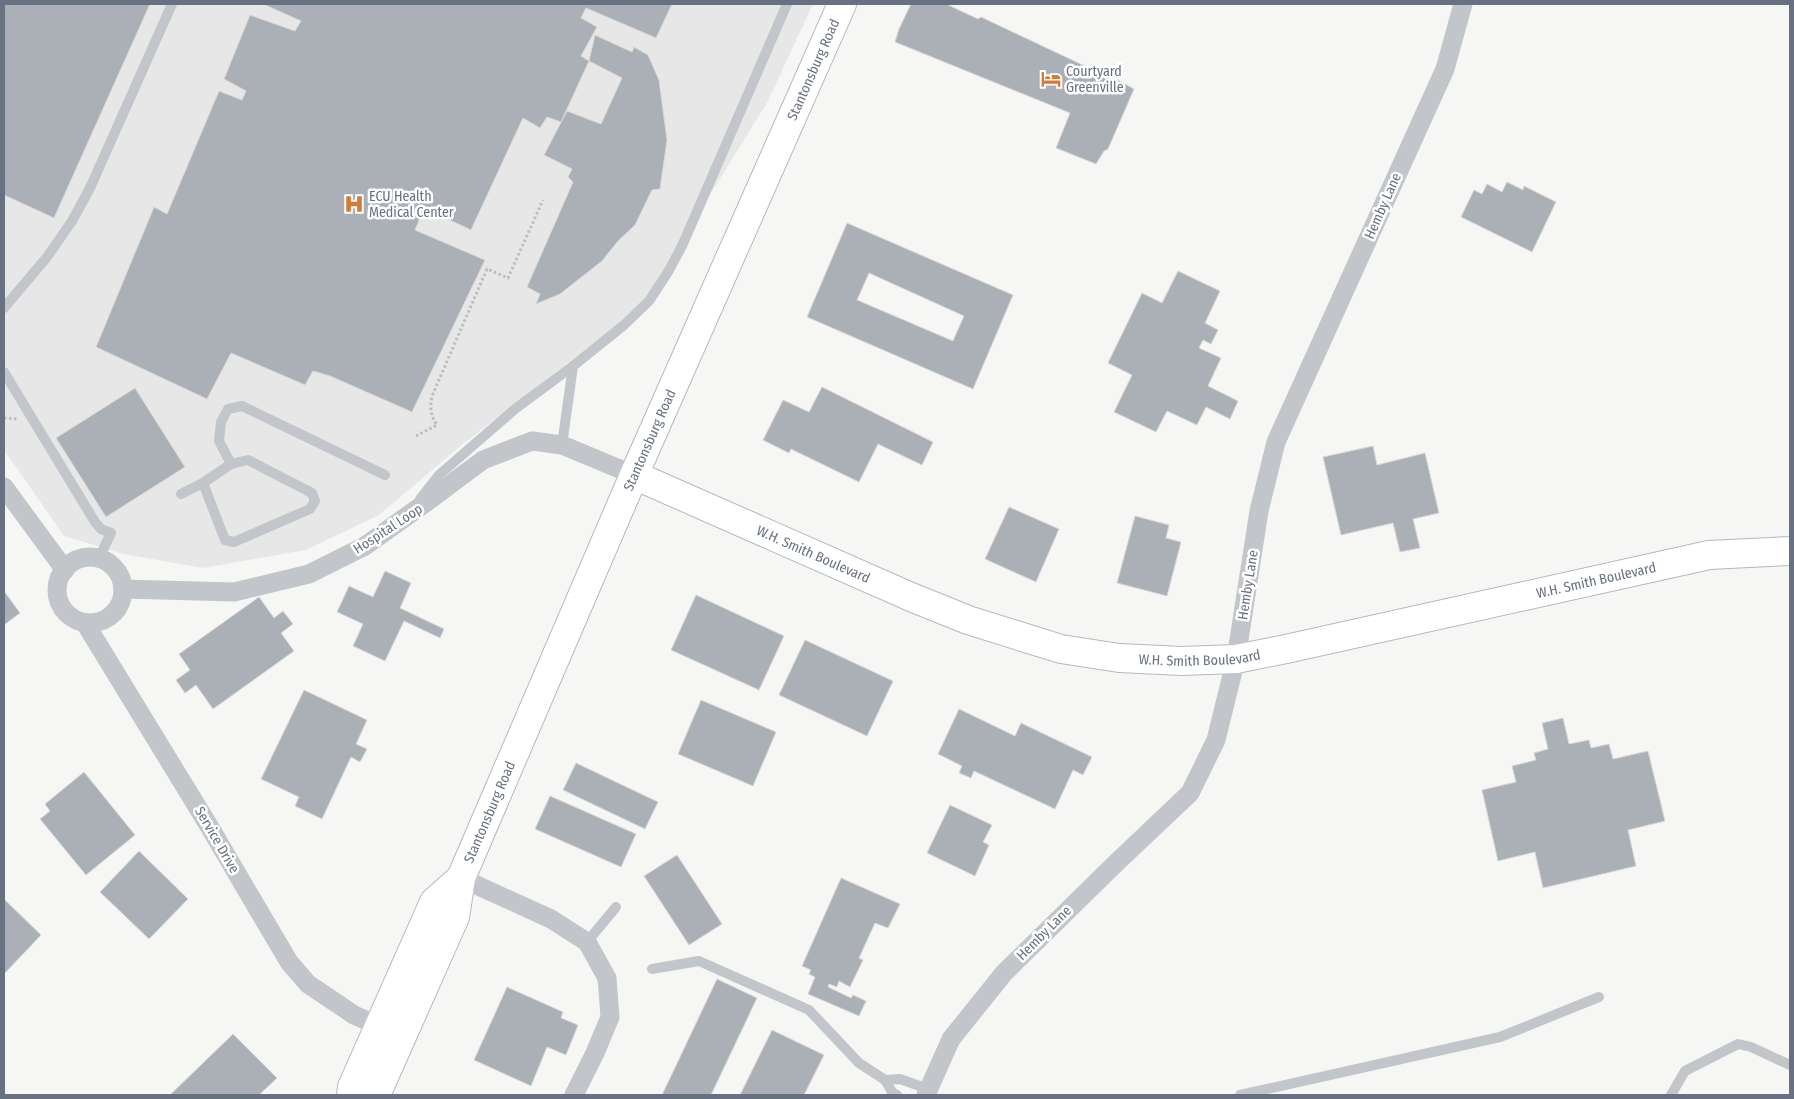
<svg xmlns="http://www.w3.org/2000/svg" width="1794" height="1099" viewBox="0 0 1794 1099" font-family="'Fira Sans Condensed',sans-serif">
  <rect width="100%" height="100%" fill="#f6f7f4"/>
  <path fill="#e7e7e7" d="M4 4H813L768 101 641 306 463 444 379 515 306 550 203 568 123 554 64 536 4 450Z"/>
  <g fill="#abb0b7" stroke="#d8d8d6" fill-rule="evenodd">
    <path d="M4 4H150L54 218 4 195Z"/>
    <path d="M263 4H672L656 38 586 8 581 18 597 27 581 56 589 61 561 122 547 117 540 128 523 118 471 230 424 208 415 230 485 260 412 412 330 376 313 371 305 385 231 353 207 399 96 347 154 207 167 214 219 91 242 100 246 91 224 79 250 15 295 31 301 21Z"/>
    <path d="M911 4H946L978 19 981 17 1089 68 1091 65 1134 89 1108 149 1104 151 1096 164 1056 148 1070 113 895 42 899 29Z"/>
    <path d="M595 35 632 52 634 47 648 55 659 80 667 140 660 189 652 190 635 225 618 241 602 261 560 294 536 304 540 294 527 287 573 182 568 177 572 169 544 155 567 111 601 124 622 78 589 61Z"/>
    <path d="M1507 182 1523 190 1524 186 1556 202 1532 252 1461 217 1474 190 1482 194 1487 184 1502 192Z"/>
    <path d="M847 223 1013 295 973 389 807 317ZM869 273 964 316 953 341 857 300Z"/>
    <path d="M1178 271 1220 291 1205 323 1218 330 1211 344 1203 340 1199 348 1221 358 1208 386 1238 401 1230 419 1206 407 1197 425 1167 411 1156 432 1114 412 1132 375 1108 363 1142 293 1162 303Z"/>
    <path d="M822 387 933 442 922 465 878 444 859 482 791 449 789 453 763 440 783 400 809 412Z"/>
    <path d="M135 388 185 467 106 517 56 438Z"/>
    <path d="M1373 446 1377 465 1425 453 1439 513 1413 519 1420 548 1400 552 1393 523 1341 535 1323 457Z"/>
    <path d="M1009 507 1059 529 1036 582 985 559Z"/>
    <path d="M1135 516 1169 525 1166 538 1181 542 1167 596 1117 583Z"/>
    <path d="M385 571 411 583 400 608 444 629 440 638 404 621 385 661 353 646 363 624 337 612 349 586 373 597Z"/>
    <path d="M4 591 20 613 4 625Z"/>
    <path d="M696 595 784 636 759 690 671 650Z"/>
    <path d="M259 597 274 618 283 611 293 624 281 633 294 651 213 709 196 685 185 693 176 680 190 670 179 654Z"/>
    <path d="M805 640 893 681 867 736 779 695Z"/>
    <path d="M304 690 367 720 356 744 367 749 360 762 351 757 322 819 295 806 299 797 261 779Z"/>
    <path d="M701 700 776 732 753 786 678 754Z"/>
    <path d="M959 709 1015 736 1021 723 1092 757 1083 775 1073 770 1055 809 974 771 971 778 959 773 962 766 938 754Z"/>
    <path d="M1563 718 1569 744 1589 740 1591 748 1609 744 1613 759 1648 751 1665 821 1628 830 1636 866 1543 888 1535 852 1498 861 1482 790 1516 782 1512 766 1536 760 1534 753 1548 749 1542 723Z"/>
    <path d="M576 763 658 802 645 829 563 790Z"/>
    <path d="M84 772 135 835 86 875 40 819 50 811 45 804Z"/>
    <path d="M550 796 636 834 621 867 535 829Z"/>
    <path d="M950 805 992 825 983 842 989 845 975 876 927 853Z"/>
    <path d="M139 851 188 899 149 939 100 892Z"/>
    <path d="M677 855 722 924 689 945 644 876Z"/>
    <path d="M841 878 900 904 888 928 875 923 859 958 863 960 850 987 839 981 837 987 829 984 828 987 851 998 853 995 866 1001 859 1016 808 994 815 977 809 974 811 970 802 966Z"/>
    <path d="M4 899 41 935 4 974Z"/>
    <path d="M717 979 757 998 711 1095H662Z"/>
    <path d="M507 987 563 1012 561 1018 578 1025 566 1055 547 1047 531 1086 474 1060Z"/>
    <path d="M772 1030 824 1055 804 1095H740Z"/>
    <path d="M233 1034 277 1078 259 1095H170Z"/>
  </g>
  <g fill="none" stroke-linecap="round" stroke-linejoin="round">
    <defs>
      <g id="secondary">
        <path id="s1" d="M634 475 911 597 968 620 1061 649 1119 658 1182 661 1236 659 1286 649 1709 555 1790 551"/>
      </g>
      <g id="primary">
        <path d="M351 1095 352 1087 434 902 461 878"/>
        <path id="s2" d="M376 1095 455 917 461 878 634 475 842 4"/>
      </g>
    </defs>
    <use href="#secondary" stroke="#b5b8bd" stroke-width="30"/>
    <use href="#primary" stroke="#b6b8bc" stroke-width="30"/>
    <g stroke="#bcbdc0" stroke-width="3" stroke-dasharray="2.5 2.5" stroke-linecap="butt">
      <path d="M4 418 18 419"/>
      <path d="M416 436 437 425C430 415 430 408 432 396L487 269 508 278 543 200"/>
    </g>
    <g stroke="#c2c5c9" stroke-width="10">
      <path d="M4 308 47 257 72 221 90 188 172 4"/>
      <path d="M4 372 95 522 101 529 111 533 99 558"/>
      <path d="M562 445 573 366"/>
      <path d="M203 483 225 540 234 542 310 509 315 501 312 493 248 460 231 464"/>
      <path d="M181 494 203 483 231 464 219 441 221 422 228 409 242 406 385 475"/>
      <path d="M420 499 439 475 515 409 573 366 624 325 649 301 668 272 682 246 787 4"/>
      <path d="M587 942 616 907"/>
      <path d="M652 969 699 961 809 1010 859 1063 885 1080"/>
      <path d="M897 1095 892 1092 885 1080 900 1079 928 1089"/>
      <path d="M1240 1095 1500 1037 1599 997"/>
      <path d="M1671 1095 1685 1071 1738 1044 1751 1047 1790 1065"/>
    </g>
    <g stroke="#c2c5c9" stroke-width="19">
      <path d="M4 487 65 570"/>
      <circle cx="90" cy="590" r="33"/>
      <path d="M123 589 234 592 309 574 365 546 428 501 483 460 532 441 562 445 634 475"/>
      <path d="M85 623 209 826 289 962 308 984 354 1015 379 1026"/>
      <path d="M461 878 551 919 587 942 607 978 610 1017 595 1053 574 1095"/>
      <path d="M926 1095 951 1039 1004 973 1115 864 1190 793 1216 740 1236 659 1259 511 1276 442 1445 69 1463 4"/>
    </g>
    <use href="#secondary" stroke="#fff" stroke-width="28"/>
    <use href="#primary" stroke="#fff" stroke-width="28"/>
  </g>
  <defs>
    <symbol id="hotel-bare" viewBox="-9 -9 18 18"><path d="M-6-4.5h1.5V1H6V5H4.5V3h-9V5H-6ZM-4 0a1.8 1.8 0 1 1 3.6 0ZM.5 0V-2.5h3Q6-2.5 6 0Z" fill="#d37c37" stroke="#fff" stroke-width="2.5" paint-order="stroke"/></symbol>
    <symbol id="hospital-bare" viewBox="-9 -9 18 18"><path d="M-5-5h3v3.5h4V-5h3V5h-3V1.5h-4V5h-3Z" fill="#d37c37" stroke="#fff" stroke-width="2.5" paint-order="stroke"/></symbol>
  </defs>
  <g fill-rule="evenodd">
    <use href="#hotel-bare" x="1037" y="65" width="28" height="28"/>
    <use href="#hospital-bare" x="340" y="190" width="28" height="28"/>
  </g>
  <g text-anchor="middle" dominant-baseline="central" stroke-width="5" stroke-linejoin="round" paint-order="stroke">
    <g font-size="14" fill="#687182" stroke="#fff">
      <text stroke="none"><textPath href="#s2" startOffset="1116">Stantonsburg Road</textPath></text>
      <text transform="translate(1383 206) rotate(-66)">Hemby Lane</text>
      <text stroke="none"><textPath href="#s2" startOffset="711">Stantonsburg Road</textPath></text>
      <text transform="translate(388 529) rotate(-33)">Hospital Loop</text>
      <text stroke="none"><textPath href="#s1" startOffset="196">W.H. Smith Boulevard</textPath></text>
      <text stroke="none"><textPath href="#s1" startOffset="1006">W.H. Smith Boulevard</textPath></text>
      <text transform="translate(1248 585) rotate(-81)">Hemby Lane</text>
      <text stroke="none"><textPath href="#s1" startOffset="601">W.H. Smith Boulevard</textPath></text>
      <text stroke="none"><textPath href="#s2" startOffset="306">Stantonsburg Road</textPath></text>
      <text transform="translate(217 840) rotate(60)">Service Drive</text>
      <text transform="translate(1044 933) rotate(-45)">Hemby Lane</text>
    </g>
    <g font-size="14" fill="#687182" stroke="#fff" text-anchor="start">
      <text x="1066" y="71">Courtyard<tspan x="1066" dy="16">Greenville</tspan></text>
      <text x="369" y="196">ECU Health<tspan x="369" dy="16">Medical Center</tspan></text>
    </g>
  </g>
  <rect width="1794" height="1099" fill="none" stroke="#687182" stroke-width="10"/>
</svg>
